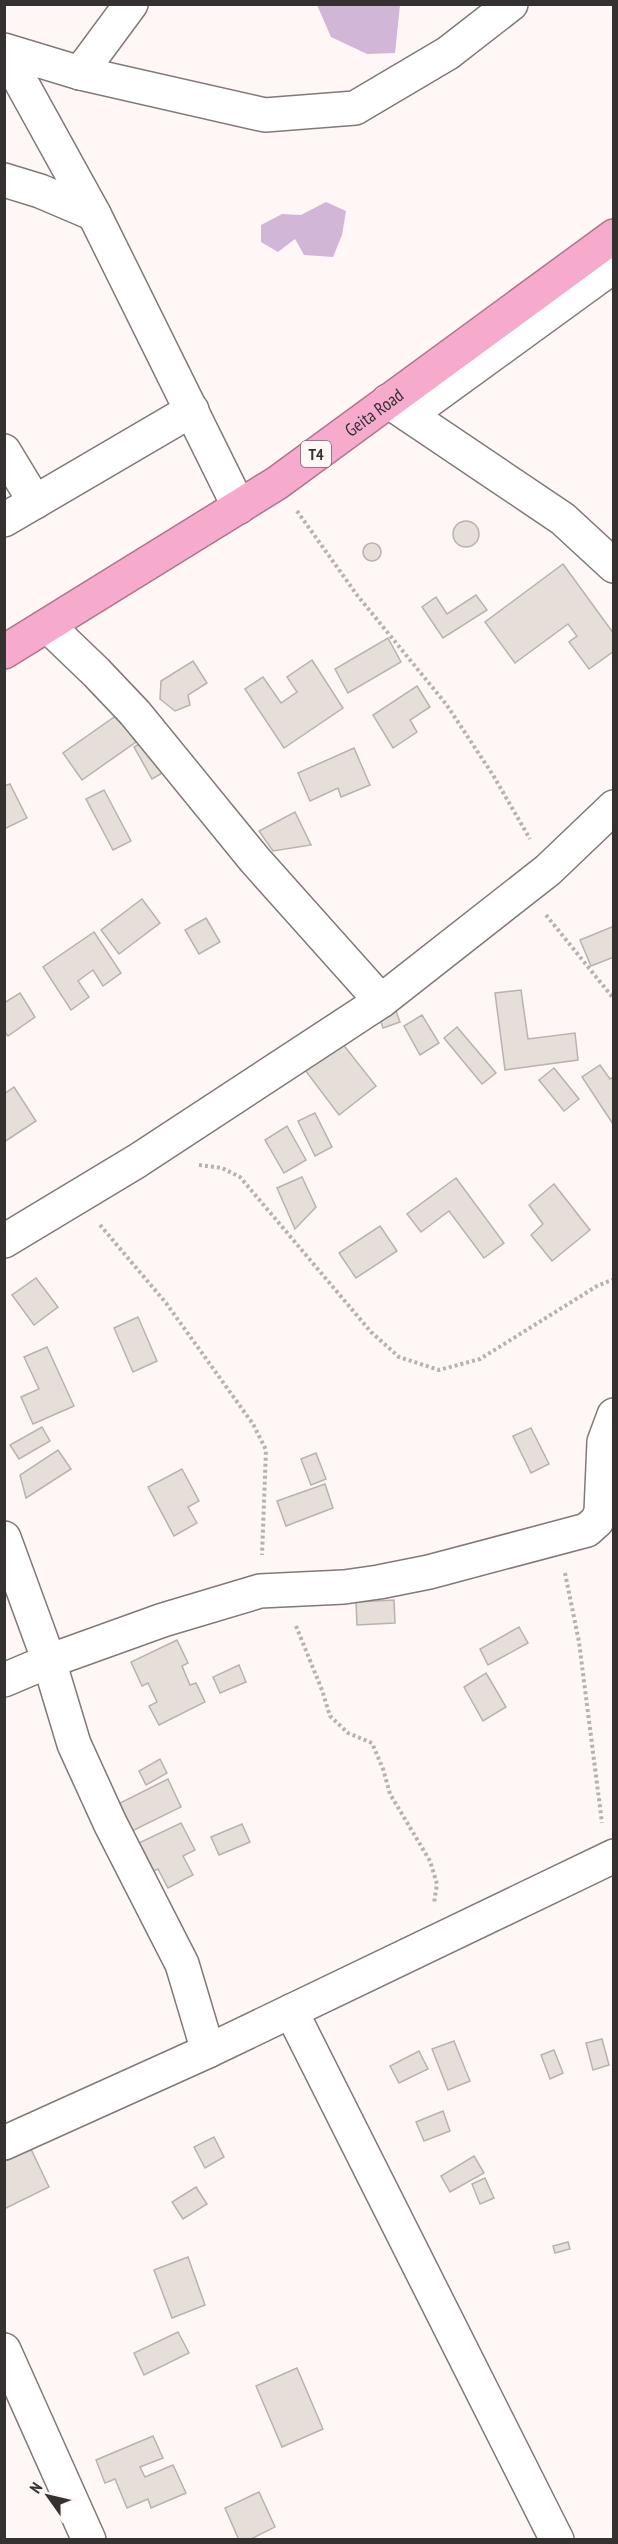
<svg xmlns="http://www.w3.org/2000/svg" width="618" height="2544" viewBox="0 0 618 2544" font-family="'PT Sans Narrow',sans-serif">
  <rect width="100%" height="100%" fill="#fef7f6"/>
  <g fill="#d2b6d7">
    <path d="M317 5H400L395 53 367 54 331 37Z"/>
    <path d="M326 202 346 211 342 235 333 257 304 255 295 239 278 252 261 242V225L282 214 301 215Z"/>
  </g>
  <g fill="#e5ded9" stroke="#b9b2ae" stroke-width="1.5">
    <circle cx="466" cy="534" r="13"/>
    <circle cx="372" cy="552" r="9"/>
    <path d="M563 564 614 634V651L589 669 569 642 577 636 568 624 515 663 485 622Z"/>
    <path d="M476 595 487 610 443 638 422 607 436 597 447 614Z"/>
    <path d="M388 638 401 662 348 693 335 669Z"/>
    <path d="M312 660 343 708 284 748 245 689 263 677 281 703 297 692 287 677Z"/>
    <path d="M193 661 207 683 188 695 190 705 175 711 160 699 161 681Z"/>
    <path d="M417 686 430 707 410 720 417 732 393 748 373 715Z"/>
    <path d="M117 715 136 742 82 780 63 753Z"/>
    <path d="M152 736 171 768 152 779 134 747Z"/>
    <path d="M354 748 370 785 341 797 338 788 310 801 298 773Z"/>
    <path d="M10 784 27 818 4 829V786Z"/>
    <path d="M104 790 131 841 113 850 86 799Z"/>
    <path d="M295 812 311 845 273 851 259 831Z"/>
    <path d="M142 899 160 923 119 954 101 930Z"/>
    <path d="M206 918 220 942 199 954 185 930Z"/>
    <path d="M614 926V957L591 966 580 940Z"/>
    <path d="M94 932 121 973 103 986 93 970 78 981 89 997 71 1010 43 967Z"/>
    <path d="M521 990 528 1039 575 1033 578 1060 505 1070 495 993Z"/>
    <path d="M20 993 35 1017 8 1036 4 1031V1003Z"/>
    <path d="M393 1003 400 1022 383 1028 377 1010Z"/>
    <path d="M422 1015 439 1043 420 1055 404 1026Z"/>
    <path d="M457 1027 496 1073 482 1084 444 1038Z"/>
    <path d="M338 1038 376 1086 339 1115 302 1066Z"/>
    <path d="M600 1065 610 1079 614 1077 613 1124 582 1077Z"/>
    <path d="M554 1068 579 1099 564 1111 539 1080Z"/>
    <path d="M14 1087 36 1121 4 1142V1094Z"/>
    <path d="M315 1113 332 1147 315 1156 298 1121Z"/>
    <path d="M287 1126 306 1160 284 1173 265 1140Z"/>
    <path d="M302 1177 316 1207 295 1229 277 1188Z"/>
    <path d="M456 1178 504 1243 484 1258 449 1211 421 1232 407 1214Z"/>
    <path d="M554 1184 590 1230 552 1261 531 1235 543 1224 529 1205Z"/>
    <path d="M380 1226 397 1251 356 1278 339 1253Z"/>
    <path d="M36 1278 58 1307 34 1325 12 1295Z"/>
    <path d="M138 1317 157 1361 133 1372 114 1328Z"/>
    <path d="M47 1347 74 1406 33 1424 21 1397 39 1389 24 1357Z"/>
    <path d="M42 1427 50 1441 19 1459 10 1445Z"/>
    <path d="M531 1428 549 1464 531 1473 513 1436Z"/>
    <path d="M58 1450 71 1469 26 1498 20 1475Z"/>
    <path d="M316 1453 326 1479 311 1485 301 1459Z"/>
    <path d="M182 1469 199 1501 188 1507 197 1523 174 1536 148 1487Z"/>
    <path d="M325 1484 333 1508 286 1526 277 1501Z"/>
    <path d="M394 1600 395 1623 357 1625 356 1602Z"/>
    <path d="M519 1627 528 1643 488 1665 480 1649Z"/>
    <path d="M177 1640 188 1663 182 1666 190 1685 196 1683 205 1702 159 1725 149 1706 157 1702 148 1683 142 1686 131 1662Z"/>
    <path d="M239 1665 246 1682 220 1693 213 1677Z"/>
    <path d="M486 1673 506 1707 483 1721 464 1687Z"/>
    <path d="M160 1759 167 1773 146 1785 139 1771Z"/>
    <path d="M168 1779 181 1807 132 1831 126 1817 112 1823 106 1810Z"/>
    <path d="M181 1823 195 1850 183 1856 193 1875 168 1888 158 1869 137 1879 124 1850Z"/>
    <path d="M242 1824 250 1842 219 1855 211 1837Z"/>
    <path d="M602 2039 609 2065 593 2070 586 2043Z"/>
    <path d="M454 2041 470 2081 448 2090 432 2049Z"/>
    <path d="M554 2050 563 2073 550 2079 541 2055Z"/>
    <path d="M419 2051 428 2069 399 2083 390 2066Z"/>
    <path d="M443 2111 450 2131 424 2141 416 2122Z"/>
    <path d="M214 2137 224 2157 205 2168 194 2147Z"/>
    <path d="M29 2145 49 2187 4 2209V2157Z"/>
    <path d="M474 2156 484 2173 450 2192 441 2176Z"/>
    <path d="M485 2178 494 2198 480 2204 472 2184Z"/>
    <path d="M196 2187 207 2204 183 2219 172 2202Z"/>
    <path d="M568 2242 570 2249 555 2253 553 2246Z"/>
    <path d="M188 2257 205 2305 172 2318 154 2270Z"/>
    <path d="M178 2332 189 2353 144 2375 134 2353Z"/>
    <path d="M297 2368 323 2429 282 2447 256 2386Z"/>
    <path d="M153 2436 163 2458 140 2467 145 2477 173 2465 186 2493 151 2508 148 2499 127 2508 115 2479 105 2483 96 2460Z"/>
    <path d="M259 2492 275 2527 249 2540H239L225 2508Z"/>
  </g>
  <g fill="none" stroke-linecap="round" stroke-linejoin="round">
    <defs>
      <g id="minor">
        <path d="M4 50 80 73 265 115 355 108 448 53 511 4"/>
        <path d="M4 51 94 214 239 507"/>
        <path d="M80 73 131 4"/>
        <path d="M4 180 40 191 94 214"/>
        <path d="M388 401 563 519 614 566"/>
        <path d="M409 415 614 266"/>
        <path d="M4 451 35 502"/>
        <path d="M4 520 192 410"/>
        <path d="M48 626 96 672 135 713 255 860 381 1001"/>
        <path d="M4 1241 137 1161 381 1001 548 870 614 807"/>
        <path d="M4 1538 49 1661 74 1744 110 1823 182 1964 208 2051"/>
        <path d="M4 1680 49 1661 163 1620 260 1591 344 1587 379 1582 429 1572 587 1530 597 1521 601 1512 604 1442 614 1415"/>
        <path d="M291 2011 557 2540"/>
        <path d="M4 2143 208 2051 614 1856"/>
        <path d="M4 2350 89 2540"/>
      </g>
      <g id="trunk">
        <path id="s1" d="M4 652 277 483 614 236"/>
      </g>
    </defs>
    <use href="#minor" stroke="#807978" stroke-width="36"/>
    <use href="#trunk" stroke="#b1738e" stroke-width="36"/>
    <g stroke="#b7b1b0" stroke-width="4" stroke-dasharray="3 3" stroke-linecap="butt">
      <path d="M297 511 357 595 446 704 493 775 530 839"/>
      <path d="M546 915 614 999"/>
      <path d="M199 1165 222 1168 240 1177 371 1332 399 1357 439 1370 480 1359 597 1286 614 1279"/>
      <path d="M100 1225 166 1303 253 1424 266 1450 262 1555"/>
      <path d="M565 1573 579 1642 602 1823"/>
      <path d="M296 1626 322 1690 330 1716 348 1733 372 1743 383 1769 390 1794 430 1861 437 1884 434 1903"/>
    </g>
    <use href="#minor" stroke="#fff" stroke-width="33"/>
    <use href="#trunk" stroke="#f6abcc" stroke-width="33"/>
  </g>
  <g text-anchor="middle" dominant-baseline="central" stroke-width="5" stroke-linejoin="round" paint-order="stroke">
    <rect fill="#fef7f6" stroke="#716c6c" stroke-width="1.5" x="301" y="441" width="30" height="26" rx="4.5"/>
    <g font-size="16" font-weight="bold" fill="#353131">
      <text x="316" y="454">T4</text>
    </g>
    <g font-size="18" fill="#353131" stroke="#fef7f6">
      <text stroke="none"><textPath href="#s1" startOffset="441">Geita Road</textPath></text>
    </g>
  </g>
  <rect width="618" height="2544" fill="none" stroke="#353131" stroke-width="12"/>
  <g transform="translate(48 2496) rotate(304)" stroke="#fef7f6" stroke-width="4.5" paint-order="stroke">
  <path d="M0-4.5L10 22L0 15L-10 22Z" fill="#353131"/>
  <text y="-9" font-size="16" font-weight="bold" text-anchor="middle" fill="#353131">N</text>
  </g>
</svg>
